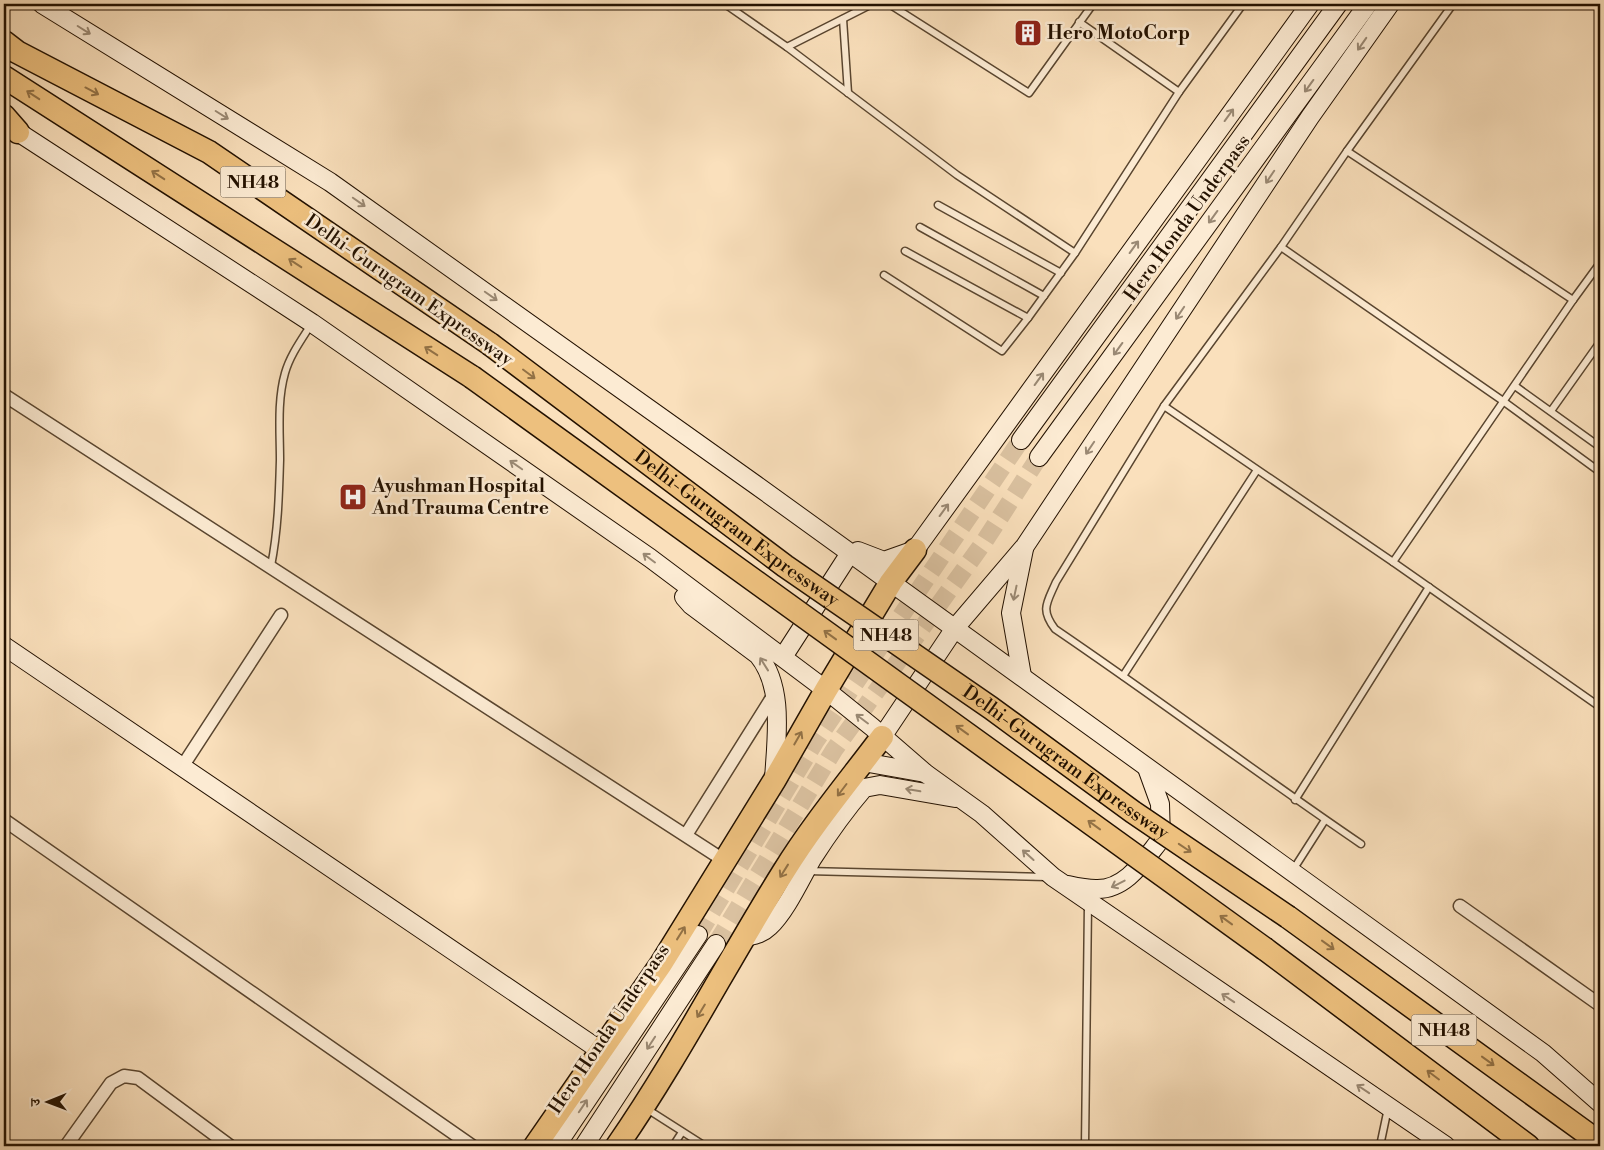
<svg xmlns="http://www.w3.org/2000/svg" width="1604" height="1150" viewBox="0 0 1604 1150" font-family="'Libre Bodoni','Noto Serif Devanagari',serif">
  <rect width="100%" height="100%" fill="#fae0bc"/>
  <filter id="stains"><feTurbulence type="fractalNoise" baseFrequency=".004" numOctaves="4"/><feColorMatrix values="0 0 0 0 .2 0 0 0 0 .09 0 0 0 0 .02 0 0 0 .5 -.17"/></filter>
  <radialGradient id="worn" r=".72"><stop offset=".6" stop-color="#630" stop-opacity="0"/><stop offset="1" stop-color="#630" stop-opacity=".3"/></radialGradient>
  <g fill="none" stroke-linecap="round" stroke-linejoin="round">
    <g stroke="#dac1a0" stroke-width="18" stroke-dasharray="18 9" stroke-linecap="butt">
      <path d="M698 935 815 742 1021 440"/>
      <path d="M716 944 834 750 984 542 1039 457"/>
    </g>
    <defs>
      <g id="lane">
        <path d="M725 4 787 47 957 175 1075 253 1028 318 1002 351 884 275"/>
        <path d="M889 4 1029 93 1093 4"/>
        <path d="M843 19 848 93"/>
        <path d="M1079 22 1179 92 1243 4"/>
        <path d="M787 47 872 4"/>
        <path d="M1347 151 1573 300"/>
        <path d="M938 205 1061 273"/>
        <path d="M920 227 1044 296"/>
        <path d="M1281 247 1503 401 1600 472"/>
        <path d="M905 251 1028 318"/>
        <path d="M1075 253 1179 92"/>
        <path d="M1515 386 1600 447"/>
        <path d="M1164 406 1393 562 1600 707"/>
        <path d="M1551 411 1600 342"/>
        <path d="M1393 562 1573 300 1600 263"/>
        <path d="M271 566C278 531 279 496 280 460 280 432 277 401 285 373 290 355 302 339 312 323"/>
        <path d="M1123 676 1257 470"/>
        <path d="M1295 800 1429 587"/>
        <path d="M1361 844C1258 774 1158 699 1055 629 1040 609 1047 603 1056 582L1164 406 1281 247 1347 151 1453 4"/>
        <path d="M1293 870 1325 820"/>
        <path d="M807 871 1047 877"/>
        <path d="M647 1109 705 1146"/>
        <path d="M673 1146 682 1132"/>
        <path d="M1085 1146 1088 904"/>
        <path d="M1380 1146 1388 1108"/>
      </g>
      <g id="street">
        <path d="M4 395 725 861"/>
        <path d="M182 767 281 615"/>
        <path d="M4 820 472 1146"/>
        <path d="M686 835 775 693"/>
        <path d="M1460 906 1600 1005"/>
        <path d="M66 1146 111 1083 124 1076 138 1078 230 1146"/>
      </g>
      <g id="secondary">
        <path d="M42 4 330 182 756 485 1543 1053 1600 1103"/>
        <path d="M6 126 18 132 312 323 650 558 826 690 872 727 925 773 982 814 1053 877 1446 1146"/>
        <path d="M1021 440 1338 4"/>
        <path d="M1039 457 1368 4"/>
        <path d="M858 551 884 561 915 550 1310 4"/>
        <path d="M684 597 691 605 758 655C785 688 776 740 774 780"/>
        <path d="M4 646 601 1051"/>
        <path d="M783 657 850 553"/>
        <path d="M1022 676 1011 613 1024 549"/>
        <path d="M882 737 955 628 1025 546 1310 117 1390 4"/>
        <path d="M863 762 925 773"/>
        <path d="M1068 885C1077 887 1087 889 1096 889 1126 890 1144 860 1161 839L1160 804 1147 768"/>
        <path d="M745 937C754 935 762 934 769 927 786 911 800 880 812 859 828 834 845 810 864 788L880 785 955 798"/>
        <path d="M556 1146 698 935"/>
        <path d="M584 1146 716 944"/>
      </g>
      <g id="highway">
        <path d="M4 42 17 52 209 152 490 344"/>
        <path d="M4 77 472 377"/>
        <path d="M4 116 18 132"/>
        <path d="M1288 917 1600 1143"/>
        <path d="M1265 949 1528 1146"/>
        <path d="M535 1146 661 964 774 781 826 690 891 582 915 550"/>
        <path d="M617 1146C678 1058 727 962 784 871 813 824 849 781 882 737"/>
      </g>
    </defs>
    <use href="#lane" stroke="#59452f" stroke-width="9"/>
    <use href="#street" stroke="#59452f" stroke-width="15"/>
    <use href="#secondary" stroke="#231100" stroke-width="20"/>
    <use href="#highway" stroke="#231100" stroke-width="25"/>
    <use href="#lane" stroke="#fcebd3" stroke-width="6"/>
    <use href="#street" stroke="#fcebd3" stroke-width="12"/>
    <use href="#secondary" stroke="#fcebd3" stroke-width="18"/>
    <use href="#highway" stroke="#edc07e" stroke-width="22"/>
    <defs>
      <g id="highway-bridge">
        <path id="s1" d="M490 344 785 566 991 708 1133 812 1288 917"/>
        <path d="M472 377 1265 949"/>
      </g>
    </defs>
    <use href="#highway-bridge" stroke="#231100" stroke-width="25" stroke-linecap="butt"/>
    <use href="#highway-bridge" stroke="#edc07e" stroke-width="22"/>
  </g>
  <defs><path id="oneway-shaft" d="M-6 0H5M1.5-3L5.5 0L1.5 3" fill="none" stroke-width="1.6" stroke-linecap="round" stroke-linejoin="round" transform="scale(1.25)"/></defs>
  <g stroke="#9a8974">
    <use href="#oneway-shaft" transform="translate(84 30) rotate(32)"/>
    <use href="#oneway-shaft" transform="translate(1362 44) rotate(125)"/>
    <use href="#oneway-shaft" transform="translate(1309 86) rotate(126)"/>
    <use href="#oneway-shaft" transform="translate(222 115) rotate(32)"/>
    <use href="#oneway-shaft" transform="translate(1229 115) rotate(-54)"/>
    <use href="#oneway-shaft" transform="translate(1270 177) rotate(124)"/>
    <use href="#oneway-shaft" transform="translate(359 202) rotate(35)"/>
    <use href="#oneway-shaft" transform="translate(1213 217) rotate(126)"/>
    <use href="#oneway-shaft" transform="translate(1134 247) rotate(-54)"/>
    <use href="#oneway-shaft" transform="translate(491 296) rotate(35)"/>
    <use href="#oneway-shaft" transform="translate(1180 313) rotate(124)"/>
    <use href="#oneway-shaft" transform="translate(1118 349) rotate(126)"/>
    <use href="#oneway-shaft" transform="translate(1039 379) rotate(-54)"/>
    <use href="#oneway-shaft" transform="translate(1090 448) rotate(124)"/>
    <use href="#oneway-shaft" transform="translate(516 465) rotate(-145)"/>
    <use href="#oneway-shaft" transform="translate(944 510) rotate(-54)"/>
    <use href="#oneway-shaft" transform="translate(649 558) rotate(-143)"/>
    <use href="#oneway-shaft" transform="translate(1015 593) rotate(102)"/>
    <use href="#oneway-shaft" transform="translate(764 664) rotate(-122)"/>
    <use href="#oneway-shaft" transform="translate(862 719) rotate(-143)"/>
    <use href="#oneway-shaft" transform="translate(913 790) rotate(-170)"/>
    <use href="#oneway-shaft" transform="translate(1028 855) rotate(-138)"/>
    <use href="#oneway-shaft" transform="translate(1118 884) rotate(153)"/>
    <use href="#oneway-shaft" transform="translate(1228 998) rotate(-146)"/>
    <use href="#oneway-shaft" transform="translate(651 1043) rotate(123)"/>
    <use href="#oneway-shaft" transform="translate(1363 1089) rotate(-146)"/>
    <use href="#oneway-shaft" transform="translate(583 1106) rotate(-56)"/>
  </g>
  <g stroke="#927145">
    <use href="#oneway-shaft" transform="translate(92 91) rotate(28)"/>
    <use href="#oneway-shaft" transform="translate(33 95) rotate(-147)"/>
    <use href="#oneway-shaft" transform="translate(158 175) rotate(-147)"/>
    <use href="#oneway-shaft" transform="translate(295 263) rotate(-147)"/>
    <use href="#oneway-shaft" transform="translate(431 351) rotate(-147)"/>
    <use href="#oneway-shaft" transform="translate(529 374) rotate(37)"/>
    <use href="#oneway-shaft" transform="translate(830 635) rotate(-144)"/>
    <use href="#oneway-shaft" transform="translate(962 730) rotate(-144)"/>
    <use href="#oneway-shaft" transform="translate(798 738) rotate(-60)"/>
    <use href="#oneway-shaft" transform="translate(842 790) rotate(127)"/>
    <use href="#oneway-shaft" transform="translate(1094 825) rotate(-144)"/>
    <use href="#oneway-shaft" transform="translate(1185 848) rotate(34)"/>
    <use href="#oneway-shaft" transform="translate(784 871) rotate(122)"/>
    <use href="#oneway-shaft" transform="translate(1226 920) rotate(-144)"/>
    <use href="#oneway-shaft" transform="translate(681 933) rotate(-58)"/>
    <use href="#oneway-shaft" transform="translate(1328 945) rotate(36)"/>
    <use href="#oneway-shaft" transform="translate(701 1011) rotate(121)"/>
    <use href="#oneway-shaft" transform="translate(1488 1061) rotate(36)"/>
    <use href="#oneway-shaft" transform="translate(1433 1075) rotate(-143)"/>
  </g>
  <defs>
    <symbol id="building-square" viewBox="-11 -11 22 22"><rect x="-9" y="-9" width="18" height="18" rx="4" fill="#8f2418" stroke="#fcebd3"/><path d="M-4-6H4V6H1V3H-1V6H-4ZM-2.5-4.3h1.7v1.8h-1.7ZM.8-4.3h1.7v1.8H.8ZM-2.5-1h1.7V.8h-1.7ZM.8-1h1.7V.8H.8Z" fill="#fff"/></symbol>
    <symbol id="hospital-square" viewBox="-11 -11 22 22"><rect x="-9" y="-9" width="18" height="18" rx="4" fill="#8f2418" stroke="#fcebd3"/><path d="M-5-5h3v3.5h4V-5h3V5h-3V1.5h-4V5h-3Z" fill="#fff"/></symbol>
  </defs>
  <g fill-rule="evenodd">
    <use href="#building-square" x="1012" y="17" width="32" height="32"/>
    <use href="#hospital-square" x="337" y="481" width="32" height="32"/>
  </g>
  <g text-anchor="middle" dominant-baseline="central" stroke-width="5" stroke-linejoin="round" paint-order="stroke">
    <g fill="#fcebd3" stroke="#64523f" stroke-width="1">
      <rect x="220.5" y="166.5" width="65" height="31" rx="4"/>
      <rect x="853.5" y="619.5" width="65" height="31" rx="4"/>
      <rect x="1411.5" y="1014.5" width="65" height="31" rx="4"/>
    </g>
    <g font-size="18" font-weight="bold" fill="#231100">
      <text x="253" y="182">NH48</text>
      <text x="886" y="635">NH48</text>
      <text x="1444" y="1030">NH48</text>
    </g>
    <g font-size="19" font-weight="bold" fill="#231100" stroke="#fcebd3" text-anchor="start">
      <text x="1047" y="33">Hero MotoCorp</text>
      <text x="372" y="486">Ayushman Hospital<tspan x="372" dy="22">And Trauma Centre</tspan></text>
    </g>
    <g font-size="19" fill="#231100" stroke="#fcebd3">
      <text transform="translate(1187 218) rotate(-54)">Hero Honda Underpass</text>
      <text transform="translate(409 290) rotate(35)">Delhi-Gurugram Expressway</text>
      <text stroke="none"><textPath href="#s1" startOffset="308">Delhi-Gurugram Expressway</textPath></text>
      <text stroke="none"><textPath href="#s1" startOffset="712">Delhi-Gurugram Expressway</textPath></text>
      <text transform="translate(609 1029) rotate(-56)">Hero Honda Underpass</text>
    </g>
  </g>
  <rect width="1604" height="1150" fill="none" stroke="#fae0bc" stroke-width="20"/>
  <rect x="5" y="5" width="1594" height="1140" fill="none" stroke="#231100" stroke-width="2.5"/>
  <rect x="10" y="10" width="1584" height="1130" fill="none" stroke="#231100"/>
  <g transform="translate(48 1102) rotate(269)" stroke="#fcebd3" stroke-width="4" paint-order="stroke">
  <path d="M0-4L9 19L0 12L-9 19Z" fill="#231100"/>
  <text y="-8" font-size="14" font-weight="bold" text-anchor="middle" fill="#231100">उ</text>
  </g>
  <rect width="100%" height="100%" filter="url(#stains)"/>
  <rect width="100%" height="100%" fill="url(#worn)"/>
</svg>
